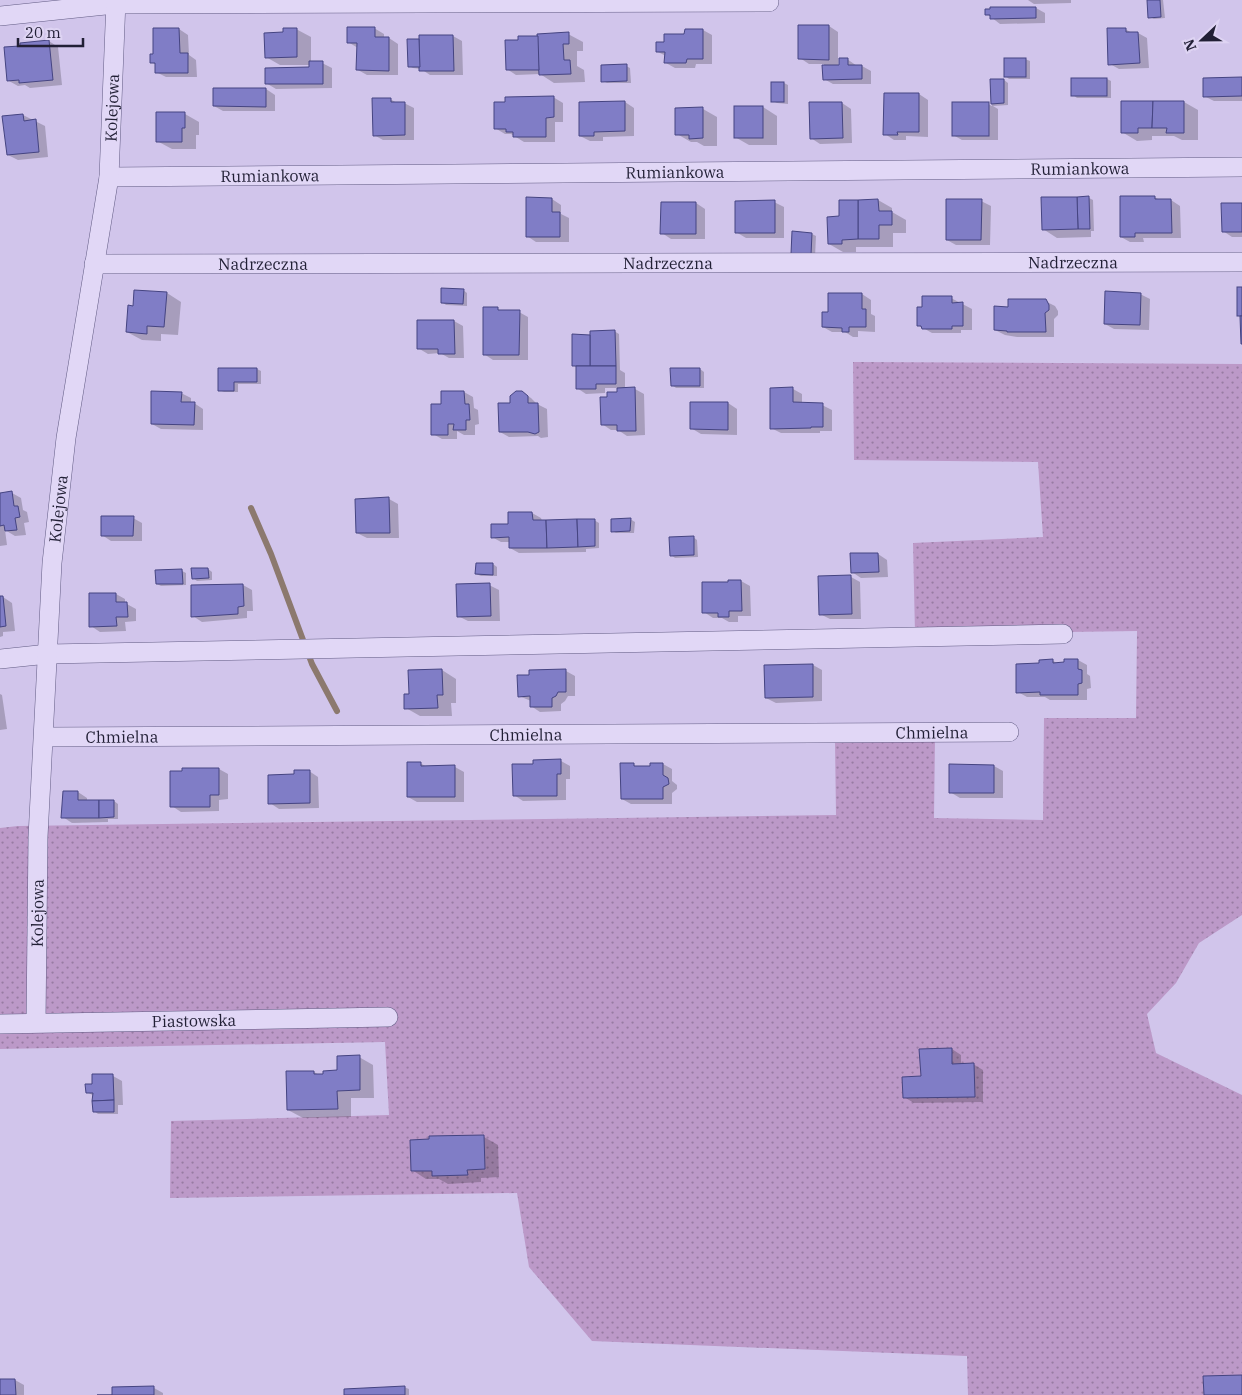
<svg xmlns="http://www.w3.org/2000/svg" width="1242" height="1395" viewBox="0 0 1242 1395" font-family="'IBM Plex Serif',serif">
  <defs>
    <pattern id="grass-dots" width="8" height="8" patternUnits="userSpaceOnUse" patternTransform="scale(1.25)"><rect width="8" height="8" fill="#bc99c8"/><path d="M2 2h.1M6 6h.1" fill="none" stroke="#987ca3" stroke-width="1.8" stroke-linecap="round"/></pattern>
  </defs>
  <rect width="100%" height="100%" fill="#d1c5eb"/>
  <path fill="url(#grass-dots)" d="M853 362 1242 364V915L1199 943 1176 983 1147 1014 1156 1053 1242 1095V1395H968L967 1356 592 1341 529 1267 517 1193 170 1198 171 1121 389 1115 385 1042 0 1049V828L18 826 836 815 835 741 935 738 934 818 1043 820 1044 718H1136L1137 631 915 634 913 543 1043 537 1038 462 854 460Z"/>
  <g fill="#0003">
    <path d="M1028 0H1071V3L1034 4Z"/>
    <path d="M1148 0H1163L1165 18 1154 19 1150 17Z"/>
    <path d="M1036 8 1045 13V23L1000 24 987 14Z"/>
    <path d="M829 26 838 32V66L847 59 857 66H862L871 71V84H833L824 79V64H809L800 58Z"/>
    <path d="M374 28 384 34V38H389L398 44V75H367L358 70V48L348 42Z"/>
    <path d="M155 29H179L188 35 189 55 196 60 197 77H166L156 72 157 65 151 62 155 56Z"/>
    <path d="M296 29 311 37V63H322L332 68V88L276 89 266 83 311 68V65H280L266 57 285 34Z"/>
    <path d="M1125 29 1132 33H1138L1147 38 1149 68 1119 69 1110 64Z"/>
    <path d="M703 30 712 35V64H696L695 68H675L666 63V56L658 52 666 43Z"/>
    <path d="M568 34 583 42V51H577V66L584 70 585 82 554 83 540 74 516 75 507 69Z"/>
    <path d="M420 36H453L462 41 463 75H430L421 69 413 68 409 66 420 40Z"/>
    <path d="M49 41 58 47 62 85 30 88 25 85 18 86 9 81 22 47Z"/>
    <path d="M1025 59 1030 61V79H1009L1005 76Z"/>
    <path d="M626 66 630 68 631 83H607L603 81Z"/>
    <path d="M1107 79 1111 81V98H1077L1073 95Z"/>
    <path d="M1242 79V101H1214L1204 96Z"/>
    <path d="M992 80H1004L1008 83V105L993 106 998 109V140H962L953 135 988 104 992 106Z"/>
    <path d="M772 83H784L788 85V104L777 103 773 101Z"/>
    <path d="M266 89 275 95V111H223L214 106Z"/>
    <path d="M919 94 928 100V137L906 136V140H894L885 134Z"/>
    <path d="M553 97 563 103V122H555V142H524L511 134H505L495 128 506 103Z"/>
    <path d="M390 99 397 103H404L414 108V140H383L374 135Z"/>
    <path d="M625 102 634 108V136L603 137V141H590L580 136V103Z"/>
    <path d="M1184 102 1198 110V140H1182L1174 136H1152V140L1137 141 1122 132Z"/>
    <path d="M842 103 851 109 852 143 820 144 811 138Z"/>
    <path d="M763 107 777 116V145H749L735 137Z"/>
    <path d="M703 109 717 117V146H704L697 142H691L677 134Z"/>
    <path d="M185 114 199 122V135H196V149H172L157 141Z"/>
    <path d="M23 115 45 126 48 157 18 160 8 155Z"/>
    <path d="M1154 197 1160 200H1171L1180 206 1181 238H1143L1144 242H1130L1121 237Z"/>
    <path d="M1089 198 1093 200 1094 231H1091V237L1057 238 1043 229Z"/>
    <path d="M552 199 561 205V214L569 218V242H536L527 236Z"/>
    <path d="M878 200 892 208V212L906 220V233H893V247H856V252H843L829 244 840 218Z"/>
    <path d="M981 201 991 206 990 245H956L947 240Z"/>
    <path d="M774 202 784 207V238H746L736 232Z"/>
    <path d="M696 203 705 209V239H671L662 233Z"/>
    <path d="M1242 204V237H1232L1223 231Z"/>
    <path d="M812 234 816 236 815 257 796 256Z"/>
    <path d="M463 290 467 293V306L446 305 442 302Z"/>
    <path d="M167 293 181 302 178 335 161 334V341L142 340 127 332 134 307Z"/>
    <path d="M862 294 871 300V314L875 316V332L858 331V337H853L845 332H832L823 327 829 313Z"/>
    <path d="M1140 294 1150 299 1149 330 1114 329 1105 324Z"/>
    <path d="M951 298 972 309V330H961V333H932L918 325 923 308Z"/>
    <path d="M1045 301 1055 306 1058 311V315L1054 319V337H1017L1005 335 995 330 1009 308Z"/>
    <path d="M497 309 503 312H519L528 317V360H493L484 354Z"/>
    <path d="M418 321H454L463 326 464 358H449L440 353 428 354 418 348Z"/>
    <path d="M614 331 619 334 620 370 625 373V389H635L644 394 645 435 627 436 618 430H611L602 424 609 398 618 394V388H605V393L586 394 577 388V367L573 365 590 336Z"/>
    <path d="M257 369 261 371V384H238V392H224L219 390Z"/>
    <path d="M700 369 704 372V388H676L672 385Z"/>
    <path d="M793 389 802 394V404L822 405 832 410V431H820V433H781L771 428Z"/>
    <path d="M442 392H464L473 397 474 408 478 410 479 424 475 425V435H464L457 431V439H442L433 434 442 405Z"/>
    <path d="M522 392 531 398 537 404 547 409 548 437 541 438 538 436 509 437 500 432 512 404Z"/>
    <path d="M181 393 191 398V403H194L203 409V430L161 429 152 424Z"/>
    <path d="M728 403 737 409V435L701 434 691 428Z"/>
    <path d="M12 493 21 498 23 510 27 512 29 522 24 523 26 535 15 536 5 530 7 545 0 546V494Z"/>
    <path d="M389 499 398 504 399 538H367L357 533V500Z"/>
    <path d="M532 513 541 518 542 521 594 520 599 523V548L586 549V552L519 553 510 548V542H501L492 537 509 525Z"/>
    <path d="M133 518 142 523V541H111L102 535Z"/>
    <path d="M630 519 635 522 634 533H616L612 531Z"/>
    <path d="M693 537 697 540 698 557 675 558 671 555Z"/>
    <path d="M878 554 887 560 888 577 861 578 852 572Z"/>
    <path d="M477 564H493L497 567V576H481L476 574Z"/>
    <path d="M208 569 212 572V580L197 581 193 578Z"/>
    <path d="M182 571 186 573V585L161 586 157 584Z"/>
    <path d="M851 577 860 582 861 619H830L820 614Z"/>
    <path d="M741 581 750 586 751 616H738V622H729L722 618H713L704 612 729 583Z"/>
    <path d="M243 585 252 590 253 611H247V618L202 622 193 616Z"/>
    <path d="M489 585 499 590 500 621H468L458 616Z"/>
    <path d="M116 594 125 599V603L136 609V621L125 622 126 631 100 632 91 626Z"/>
    <path d="M3 597 12 603 15 631 3 632V636L0 637V598Z"/>
    <path d="M1052 660 1058 664 1078 660 1087 665V674L1090 676 1091 688 1087 689V700H1050L1045 697H1027L1018 692 1040 664Z"/>
    <path d="M813 665 822 670V701L776 703 766 698Z"/>
    <path d="M442 670 456 679V703H451L452 716H420L406 708 411 695Z"/>
    <path d="M566 671 575 676V696H568L565 701 561 704V711L540 712 531 706V701L519 696Z"/>
    <path d="M0 694 2 695 7 729 0 730Z"/>
    <path d="M534 761H561L570 766V779H566V800L523 801 514 795 534 765Z"/>
    <path d="M420 763 427 767H455L464 772V802H417L408 797Z"/>
    <path d="M663 764 672 769V781L677 785V789L672 793V804H631L622 799 633 765 638 767H651Z"/>
    <path d="M994 766 1003 771V798H960L950 792Z"/>
    <path d="M183 769H219L228 774V799L219 800V811L181 812 172 806Z"/>
    <path d="M309 771 318 777 319 808 279 809 270 803 295 776Z"/>
    <path d="M78 792 87 798V801H114L118 804V819H108V822L72 823 63 817Z"/>
    <path d="M952 1049 961 1055V1065L973 1064 983 1070V1102L914 1103 904 1097Z"/>
    <path d="M359 1057 373 1065 374 1098H351V1117L303 1118 288 1110 314 1072 319 1075 338 1071Z"/>
    <path d="M113 1076 122 1081 123 1105H118V1114H98L94 1111V1096L87 1092 94 1085Z"/>
    <path d="M484 1137 498 1145 499 1177 481 1178V1182L448 1184 439 1179H426L412 1170Z"/>
    <path d="M0 1380H15L24 1385V1395H0Z"/>
    <path d="M404 1387 409 1389V1395H345Z"/>
    <path d="M154 1388 163 1393V1395H113Z"/>
  </g>
  <g fill="none" stroke-linecap="round" stroke-linejoin="round">
    <path stroke="#8c796e" stroke-width="6" d="M251 508 271 554 312 664 337 711"/>
  </g>
  <g fill="#807dc6" stroke="#454481">
    <path d="M1147 0H1160L1161 17 1148 18Z"/>
    <path d="M990 7H1036V18L990 19V15H985V9H990Z"/>
    <path d="M798 25H829V60L798 59Z"/>
    <path d="M347 27H375V37H389V71L356 70 357 43H347Z"/>
    <path d="M153 28H179L180 53H188V73H155V63H150V54H153Z"/>
    <path d="M283 28H297V57L265 58 264 33 283 32Z"/>
    <path d="M1107 28H1126V32H1138L1140 63 1108 65Z"/>
    <path d="M685 29H703V59H687L686 63H664L665 52H656V42H664V34H684Z"/>
    <path d="M569 32V44H563L564 60H570L571 74 539 75 537 34Z"/>
    <path d="M419 35H453L454 71H419Z"/>
    <path d="M518 36H538L539 70H506L505 40H518Z"/>
    <path d="M407 39H419L420 67H408Z"/>
    <path d="M49 40 53 80 19 83V80L7 81 4 47 20 46V43Z"/>
    <path d="M839 58H848V65H862V79L823 80 822 65H839Z"/>
    <rect x="1004" y="58" width="22" height="19"/>
    <path d="M309 61H323V84H265V68L309 67Z"/>
    <path d="M627 64V81L601 82V65Z"/>
    <path d="M1242 77V96L1203 97V78Z"/>
    <rect x="1071" y="78" width="36" height="18"/>
    <path d="M990 79H1004V103L991 104Z"/>
    <rect x="771" y="82" width="13" height="20"/>
    <path d="M213 88H266V107L213 106Z"/>
    <path d="M884 93H919V132H897L898 135H883Z"/>
    <path d="M554 96V117L546 118V137H513V132H506V129H494V102H505V97Z"/>
    <path d="M372 98H391V102H405V135L373 136Z"/>
    <path d="M625 101V131L594 132V136H579V102Z"/>
    <path d="M1121 101H1153L1152 128H1138V133H1121Z"/>
    <path d="M1153 101H1184V133H1166L1167 128H1152Z"/>
    <path d="M809 102H842L843 138 810 139Z"/>
    <rect x="952" y="102" width="37" height="34"/>
    <rect x="734" y="106" width="29" height="32"/>
    <path d="M703 107V138L689 139V135H675V108Z"/>
    <path d="M156 112H185V128H182V142H156Z"/>
    <path d="M23 114 24 121 36 119 39 152 7 155 2 116Z"/>
    <path d="M1089 196 1090 229H1078L1077 197Z"/>
    <path d="M1120 196H1155V199H1171L1172 233H1135V237H1120Z"/>
    <path d="M526 197 552 198V212H560V237H526Z"/>
    <path d="M1041 197H1077L1078 229 1042 230Z"/>
    <path d="M878 199 879 211H892V225H879V239H858V200Z"/>
    <path d="M946 199H982L981 240H946Z"/>
    <path d="M775 200V233H735V201Z"/>
    <path d="M839 200H858V239L842 240V244H828L827 217 839 216Z"/>
    <path d="M661 202H696V234H660Z"/>
    <path d="M1221 203H1242V232H1222Z"/>
    <path d="M792 231 812 233 811 255 791 254Z"/>
    <rect x="1237" y="287" width="5" height="29"/>
    <path d="M441 288 464 289 463 304 441 303Z"/>
    <path d="M134 290 167 292 164 327 147 326V334L126 332 128 305 133 306Z"/>
    <path d="M1105 291 1141 293 1140 325 1104 324Z"/>
    <path d="M828 293H862V309H866V327H849V332H842V328L822 327V312H828Z"/>
    <path d="M922 296H952V303L963 302V326H952V329H922L921 326H917V307H922Z"/>
    <path d="M1008 299H1046L1049 305V310L1045 313 1046 332H1007V331L994 330V306L1008 307Z"/>
    <path d="M483 307H498V310H520L519 355H483Z"/>
    <path d="M1240 316H1242V344H1241Z"/>
    <path d="M417 320H454L455 354H438V349H417Z"/>
    <path d="M615 330 616 366H590V331Z"/>
    <path d="M572 334 590 335V366H572Z"/>
    <path d="M576 366H616V384H596V389H576Z"/>
    <path d="M218 368H257V382H234V391H218Z"/>
    <path d="M670 368H700V386H671Z"/>
    <path d="M635 387 636 431H617V425H601L600 397H607V392H617V388Z"/>
    <path d="M793 387V402L823 403V427H811V428L770 429V388Z"/>
    <path d="M151 391 182 392 181 402H195L194 425 151 424Z"/>
    <path d="M441 391H464L465 404H469L470 420H466V430H453L454 424H448V435H431V404H441Z"/>
    <path d="M516 391H522L528 396V403H538L539 432 535 434 528 432H499L498 403H510V396Z"/>
    <path d="M690 402H728V430L690 429Z"/>
    <path d="M12 491 14 506H18L20 517 15 518 17 530 5 531 4 525 0 526V493Z"/>
    <path d="M389 497 390 533H356L355 499Z"/>
    <path d="M508 512H532L533 520H546L547 548H509V537L491 538V524H508Z"/>
    <path d="M101 516H134L133 536H101Z"/>
    <path d="M631 518 630 531 611 532V519Z"/>
    <path d="M577 519 578 547 547 548 546 520Z"/>
    <path d="M577 519H595V546L578 547Z"/>
    <path d="M694 536V555L670 556 669 537Z"/>
    <path d="M850 553H878L879 572 851 573Z"/>
    <path d="M476 563H493V575L475 574Z"/>
    <path d="M191 568H208L209 578 192 579Z"/>
    <path d="M182 569 183 584H156L155 570Z"/>
    <path d="M851 575 852 614 819 615 818 576Z"/>
    <path d="M728 580H741L742 611H729V617H718V613H702V582H728Z"/>
    <path d="M490 583 491 616 457 617 456 584Z"/>
    <path d="M243 584 244 606 238 607V614L191 617V585Z"/>
    <path d="M89 593H116V602H127L128 617H116L117 626 89 627Z"/>
    <path d="M0 596H3L6 626 0 627Z"/>
    <path d="M1053 659V663L1064 662V659H1078V669L1082 670V683L1078 684V695H1040V692L1016 693V664L1039 663V660Z"/>
    <path d="M813 664V697L765 698 764 665Z"/>
    <path d="M442 669 443 695H437L438 708 404 709V694H409L408 670Z"/>
    <path d="M566 669V692H558L556 696 552 698V707H530V696L518 697 517 675H529V670Z"/>
    <path d="M561 759V774H557V796H513L512 764H533V760Z"/>
    <path d="M407 762H421V766L455 765V797H407Z"/>
    <path d="M620 763H634V766H650V763H663V775L668 778 669 784 663 787V799H621Z"/>
    <path d="M949 764 994 765V793H949Z"/>
    <path d="M182 768H219V795H210V807H170V771H182Z"/>
    <path d="M294 770H310V803L268 804V775L294 774Z"/>
    <path d="M63 791H78V800H99V818H61Z"/>
    <path d="M99 800H114V817L99 818Z"/>
    <path d="M952 1048V1064L974 1063 975 1097 903 1098 902 1077 921 1076 919 1049Z"/>
    <path d="M360 1055V1090L337 1091 338 1109 287 1110 286 1071H314V1074H323V1071L337 1070V1056Z"/>
    <path d="M92 1074H113L114 1100 92 1101 93 1093H86L85 1084H92Z"/>
    <path d="M114 1100V1112H93L92 1101Z"/>
    <path d="M484 1135 485 1169 467 1170 468 1175 432 1176V1171H411L410 1140 429 1139V1136Z"/>
    <path d="M1242 1375V1395H1204L1203 1376Z"/>
    <path d="M0 1379H15L16 1395H0Z"/>
    <path d="M154 1386V1395H97H112V1387Z"/>
    <path d="M405 1386V1395H344V1389Z"/>
  </g>
  <g fill="none" stroke-linecap="round" stroke-linejoin="round">
    <defs>
      <g id="street">
        <path d="M0 16 115 4 769 2"/>
        <path id="s1" d="M109 177 1242 167"/>
        <path id="s2" d="M94 264 1242 262"/>
        <path d="M0 659 48 654 1063 634"/>
        <path id="s3" d="M44 737 1009 732"/>
        <path id="s4" d="M36 1022 38 837 52 563 66 438 109 177 116 0"/>
        <path id="s5" d="M0 1024 388 1017"/>
      </g>
    </defs>
    <use href="#street" stroke="#625c84" stroke-width="20"/>
    <use href="#street" stroke="#e1d7f6" stroke-width="19"/>
  </g>
  <g text-anchor="middle" dominant-baseline="central" stroke-width="4" stroke-linejoin="round" paint-order="stroke">
    <g font-size="16" fill="#211f35" stroke="#ded4f3">
      <text stroke="none"><textPath href="#s4" startOffset="919">Kolejowa</textPath></text>
      <text stroke="none"><textPath href="#s1" startOffset="971">Rumiankowa</textPath></text>
      <text stroke="none"><textPath href="#s1" startOffset="566">Rumiankowa</textPath></text>
      <text stroke="none"><textPath href="#s1" startOffset="161">Rumiankowa</textPath></text>
      <text stroke="none"><textPath href="#s2" startOffset="979">Nadrzeczna</textPath></text>
      <text stroke="none"><textPath href="#s2" startOffset="574">Nadrzeczna</textPath></text>
      <text stroke="none"><textPath href="#s2" startOffset="169">Nadrzeczna</textPath></text>
      <text stroke="none"><textPath href="#s4" startOffset="514">Kolejowa</textPath></text>
      <text stroke="none"><textPath href="#s3" startOffset="888">Chmielna</textPath></text>
      <text stroke="none"><textPath href="#s3" startOffset="482">Chmielna</textPath></text>
      <text stroke="none"><textPath href="#s3" startOffset="78">Chmielna</textPath></text>
      <text stroke="none"><textPath href="#s4" startOffset="109">Kolejowa</textPath></text>
      <text stroke="none"><textPath href="#s5" startOffset="194">Piastowska</textPath></text>
    </g>
  </g>
  <g transform="translate(1202 40) rotate(248)" stroke="#ded4f3" stroke-width="4" paint-order="stroke">
  <path d="M0-4L9 19L0 12L-9 19Z" fill="#211f35"/>
  <text y="-8" font-size="14" font-weight="bold" text-anchor="middle" fill="#211f35">N</text>
  </g>
  <path d="M18 38v8h65v-8" fill="none" stroke="#211f35" stroke-width="2.5"/>
  <text x="25" y="38" font-size="15" fill="#211f35" stroke="#ded4f3" stroke-width="4" paint-order="stroke">20 m</text>
</svg>
